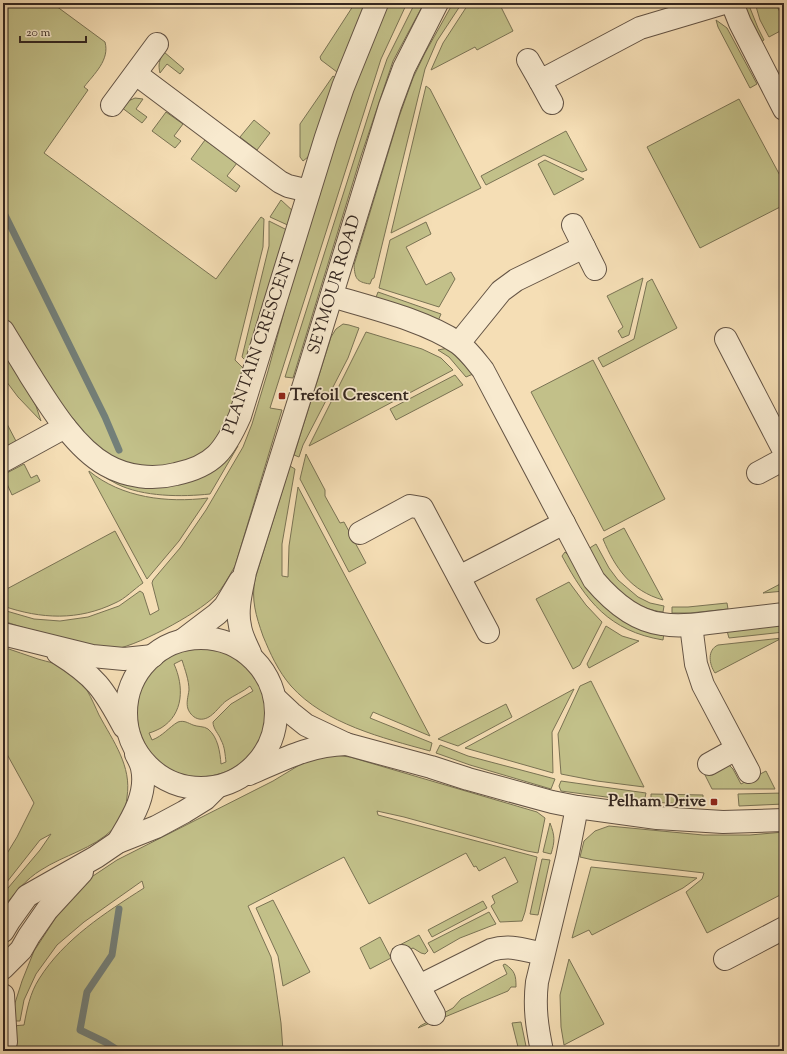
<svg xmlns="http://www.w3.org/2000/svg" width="787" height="1054" viewBox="0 0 787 1054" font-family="'Sorts Mill Goudy',serif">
  <rect width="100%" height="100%" fill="#f5deb5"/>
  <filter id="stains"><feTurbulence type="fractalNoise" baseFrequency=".005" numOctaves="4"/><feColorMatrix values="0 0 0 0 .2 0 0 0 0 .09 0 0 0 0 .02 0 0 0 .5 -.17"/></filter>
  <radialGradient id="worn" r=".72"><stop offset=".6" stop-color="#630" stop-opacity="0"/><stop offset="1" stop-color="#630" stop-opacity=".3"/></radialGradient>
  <g fill="#c2c089" stroke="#7a7354" fill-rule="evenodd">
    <path d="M3 3H52L105 42C110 60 94 74 84 87L88 90 44 153 216 279 261 217 264 219 263 247 235 360 245 370 232 411 214 446 199 457 155 469 129 466 109 457 87 440 65 412 3 313Z"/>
    <path d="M355 3H369L337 72 321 60 320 57Z"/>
    <path d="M387 3H407L381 59 270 408 282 410 235 566C229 576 223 588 215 596 197 614 133 649 109 650 94 651 79 645 65 640 44 634 24 628 3 621V610L34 619 60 621 88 617 119 606 140 591 143 593 150 615 159 610 152 583 153 580 180 548 206 510 243 447 252 424 268 371 314 201 350 92Z"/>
    <path d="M415 3H424L393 61 361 156 293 378 285 377 376 91 387 59Z"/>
    <path d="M453 3H462L437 41 425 69 374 278 372 279 370 284C356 282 355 278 354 265L399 117 413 78 425 53Z"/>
    <path d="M469 3H499L513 31 477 50 475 47 431 70 443 43Z"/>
    <path d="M741 3H748L758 28 764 40 758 44Z"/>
    <path d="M755 3H775L784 19V29L769 37 760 20Z"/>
    <path d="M716 20 727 28 757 84 750 88 718 27Z"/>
    <path d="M164 52 184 69 180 74 167 64 160 73C158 65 159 60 164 52Z"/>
    <path d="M333 76 336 78 311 152 308 157 303 161 300 157V124Z"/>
    <path d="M426 86 430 89 481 188 391 233Z"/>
    <path d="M135 98 143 99 136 109 147 117 142 123 121 107 126 102Z"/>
    <path d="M739 99 784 183V205L700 248 647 147Z"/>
    <path d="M166 112 183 124 174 136 181 141 175 148 152 131Z"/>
    <path d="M254 120 270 133 257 150 240 137Z"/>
    <path d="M566 131 587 170 582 172 544 155 486 185 481 176Z"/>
    <path d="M205 140 237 163 227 176 240 186 236 192 191 159Z"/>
    <path d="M545 160 584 179 554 195 538 164Z"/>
    <path d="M281 200 294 212 292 227 270 217Z"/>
    <path d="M269 221 291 232 249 364 242 357 269 246Z"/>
    <path d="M426 222 431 234 406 247 426 285 451 272 455 279 439 307 379 288 390 240Z"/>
    <path d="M643 278 629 335 622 338 618 331 623 327 607 296Z"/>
    <path d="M652 279 677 328 603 367 598 358 634 339 647 282Z"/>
    <path d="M378 292 441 314 438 321 375 300Z"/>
    <path d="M343 324 349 325 359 328 348 358 303 445 299 457 294 455 331 337 336 329Z"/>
    <path d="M366 332 422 349 441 358 453 370 309 446Z"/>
    <path d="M448 348 473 374 466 377 449 357 438 350Z"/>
    <path d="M3 350 36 406 41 421 18 397 3 377Z"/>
    <path d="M593 360 665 499 604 531 531 392Z"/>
    <path d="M455 375 463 385 396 420 390 409Z"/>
    <path d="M6 422 17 443 3 449V424Z"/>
    <path d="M235 445 238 446 210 494C182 497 143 497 117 484 105 478 94 470 84 462L137 485Z"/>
    <path d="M306 454 325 490V496L340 523 344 522 366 563 349 572 300 479Z"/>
    <path d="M24 464 31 478 37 475 40 481 12 495 3 475Z"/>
    <path d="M290 466 295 469 282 544V576L288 577 289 546 298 487 430 736 373 712 370 718 432 743 430 751C383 738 325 724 291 686 278 671 270 653 263 636 256 616 251 600 255 579Z"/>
    <path d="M89 471C122 498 167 503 208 498L179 541 147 579 89 472Z"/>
    <path d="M624 528 663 600C631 591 615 568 603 539Z"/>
    <path d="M115 531 143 583C134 589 125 599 115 603 78 621 41 619 3 606V591Z"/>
    <path d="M596 544 609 568 618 580 638 597 650 603 664 606 663 612C640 610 618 593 604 575 597 568 593 557 588 549Z"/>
    <path d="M565 552 569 556 593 595 603 605 664 633 663 640C609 631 586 601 562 556Z"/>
    <path d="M569 582 586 605 602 622 580 665 573 669 536 599Z"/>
    <path d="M784 582V591L763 593Z"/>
    <path d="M727 603 728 609 690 613H672V607H688Z"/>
    <path d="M784 625V632L729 638 727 631Z"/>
    <path d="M606 626 622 636 639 641 589 668 587 664Z"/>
    <path d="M782 638 715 673C709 664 707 650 718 645Z"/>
    <path d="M201 646C212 647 223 649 233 654 266 671 278 719 255 749 243 764 229 773 210 776 153 785 116 719 149 673 154 666 161 659 169 655 179 649 190 648 201 646ZM182 660C185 670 189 680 189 690 188 697 186 703 188 709 190 714 194 718 199 719 211 721 218 707 226 701 234 695 243 692 250 686L253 691 231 704 213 722C213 729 219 734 221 740 225 747 225 755 226 762L221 764C220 752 218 737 208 729 204 726 198 727 193 725 188 723 184 720 178 722 169 727 163 736 152 740L149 733C153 732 157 730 161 728 184 714 184 686 174 664Z"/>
    <path d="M3 647C15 651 26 655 38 659 48 662 60 664 69 670 84 679 92 700 99 715 113 741 132 766 127 797 126 809 122 820 113 829 93 849 64 855 41 870 26 879 14 894 3 908V894L40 850 51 834 40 840 3 887V860L17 837 34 803 3 747Z"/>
    <path d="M591 681 644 787 597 781 561 774 558 734 580 686Z"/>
    <path d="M574 689 552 732 553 773 465 748Z"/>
    <path d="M506 704 512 717 458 746 438 739Z"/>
    <path d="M440 745 468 756 555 779 551 789 470 765 436 753Z"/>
    <path d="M335 755 350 757 537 812 545 818 538 853 527 851 404 817 377 811 378 815 537 857 525 912 522 921 500 922 491 906 495 903 492 896 518 882 505 857 479 871 476 866 474 867 466 853 369 904 344 857 248 906 271 957 274 974 281 1023 283 1051H16L14 1047 12 1026 24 1025C27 1009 30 993 39 979 64 939 105 913 144 888L142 881 84 922 57 945 36 974 24 1000 20 1021H12L15 1003 22 981 34 951 70 896 90 878 117 860 273 781 311 758Z"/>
    <path d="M729 765 733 769 741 784 766 771 775 789H712L705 775 723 766Z"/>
    <path d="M561 781 646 793 644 802 561 791 559 786Z"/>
    <path d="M784 793V804L739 806 738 794Z"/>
    <path d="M651 794 703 795V805L651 802Z"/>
    <path d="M550 823C555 836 555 841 551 854L543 852Z"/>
    <path d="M609 826 703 835H750L784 832V893L707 933 686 892 702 879 704 873 593 860 580 857 584 841 595 831Z"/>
    <path d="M542 859 550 860 538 915 530 914Z"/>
    <path d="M591 867 697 878 683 888 592 935 589 930 572 938Z"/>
    <path d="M273 900 310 972 283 986 278 956 256 908Z"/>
    <path d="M483 901 487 908 432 937 428 930Z"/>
    <path d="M489 912 496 924 460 938 434 953 428 943Z"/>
    <path d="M419 935 428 951 425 954 421 953 413 948 396 956 392 949Z"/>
    <path d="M380 937 391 958 370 969 360 948Z"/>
    <path d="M569 959 604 1024 564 1045 561 1027 560 995Z"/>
    <path d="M505 964C515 971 516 975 516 987H511L508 991 418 1028 420 1026 453 1008 461 999 507 974 503 965Z"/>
    <path d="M521 1022 527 1051H519L512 1023Z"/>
  </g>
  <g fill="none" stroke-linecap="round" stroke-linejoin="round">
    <g stroke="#737f79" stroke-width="7">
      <path d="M3 211 105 417 119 450"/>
      <path d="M119 909 112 955 87 992 80 1030 105 1042 119 1051"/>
    </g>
    <defs>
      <g id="minor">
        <path d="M732 3 740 23 784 109"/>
        <path d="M528 60 540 81 640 28 724 3"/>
        <path d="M136 74 280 182 288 186 309 191"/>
        <path d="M540 81 552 103"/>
        <path d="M112 105 157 44"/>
        <path d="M584 247 595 269"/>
        <path d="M332 296C371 308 424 320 458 343 468 350 475 360 483 370L594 580C611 600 635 621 662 624 677 627 693 625 708 623 733 620 759 617 784 614"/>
        <path d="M3 331C12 346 21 360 30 375 49 405 74 447 106 465 127 477 153 480 176 474 214 466 225 450 240 416L326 137 343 87 377 3"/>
        <path d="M726 339 784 451"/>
        <path d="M459 343 501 291 516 280 584 247 573 225"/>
        <path d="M3 461 65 427"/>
        <path d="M758 473 784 459"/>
        <path d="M360 533 410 506 422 508 488 632"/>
        <path d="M459 577 564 523"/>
        <path d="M691 625 696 664 703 685 749 772"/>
        <path d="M3 634 92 656 124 659 153 656"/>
        <circle cx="201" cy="713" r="75"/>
        <path d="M184 639 217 614 225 606 240 581"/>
        <path d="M58 653C95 676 104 689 124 727"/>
        <path d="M250 653C246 644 241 635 240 626 236 609 242 589 245 572L308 372 390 106 404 68 437 3"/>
        <path d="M275 698 291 713 306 725 346 744 431 767 468 779 552 802 577 807 657 818 723 822 784 820"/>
        <path d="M709 764 736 749"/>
        <path d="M249 774C282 760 309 745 346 744"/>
        <path d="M118 842C131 820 148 795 142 768 141 763 138 758 136 754"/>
        <path d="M3 931 9 921 27 896 96 857 118 842 156 827 184 812 205 799 217 787"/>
        <path d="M402 956 434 1014"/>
        <path d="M725 959 784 928"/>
        <path d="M3 968 21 950 29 936 47 910 82 872"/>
        <path d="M419 986 491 950C510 944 524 950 543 954"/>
        <path d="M3 995 6 1042 3 1049"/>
        <path d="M542 1051C537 1027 534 1007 537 982L567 858 577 807"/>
      </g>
    </defs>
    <use href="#minor" stroke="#645445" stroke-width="24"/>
    <use href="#minor" stroke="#f8eacf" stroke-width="22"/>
  </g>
  <g fill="#8f2418" stroke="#f8eacf" stroke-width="1.5">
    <rect x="278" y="392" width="8" height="8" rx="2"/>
    <rect x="710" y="798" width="8" height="8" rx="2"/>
  </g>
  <g text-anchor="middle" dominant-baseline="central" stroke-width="3.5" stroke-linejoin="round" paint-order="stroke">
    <g font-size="17" fill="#332620" stroke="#f8eacf">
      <text transform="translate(335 285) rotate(-73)">SEYMOUR ROAD</text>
      <text transform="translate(260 344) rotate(-71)">PLANTAIN CRESCENT</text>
    </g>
    <g font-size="17" font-weight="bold" fill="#332620" stroke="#f8eacf" text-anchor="start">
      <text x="290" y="396">Trefoil Crescent</text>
      <text x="706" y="802" text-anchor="end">Pelham Drive</text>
    </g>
  </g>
  <rect width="787" height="1054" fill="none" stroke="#f5deb5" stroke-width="16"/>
  <rect x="4" y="4" width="779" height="1046" fill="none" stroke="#332620" stroke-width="2"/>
  <rect x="8" y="8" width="771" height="1038" fill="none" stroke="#332620"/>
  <path d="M20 36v6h66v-6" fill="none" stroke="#332620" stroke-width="2"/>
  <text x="26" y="36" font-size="12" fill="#332620" stroke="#f8eacf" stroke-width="3" paint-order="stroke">20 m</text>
  <rect width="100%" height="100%" filter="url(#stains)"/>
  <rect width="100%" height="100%" fill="url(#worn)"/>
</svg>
